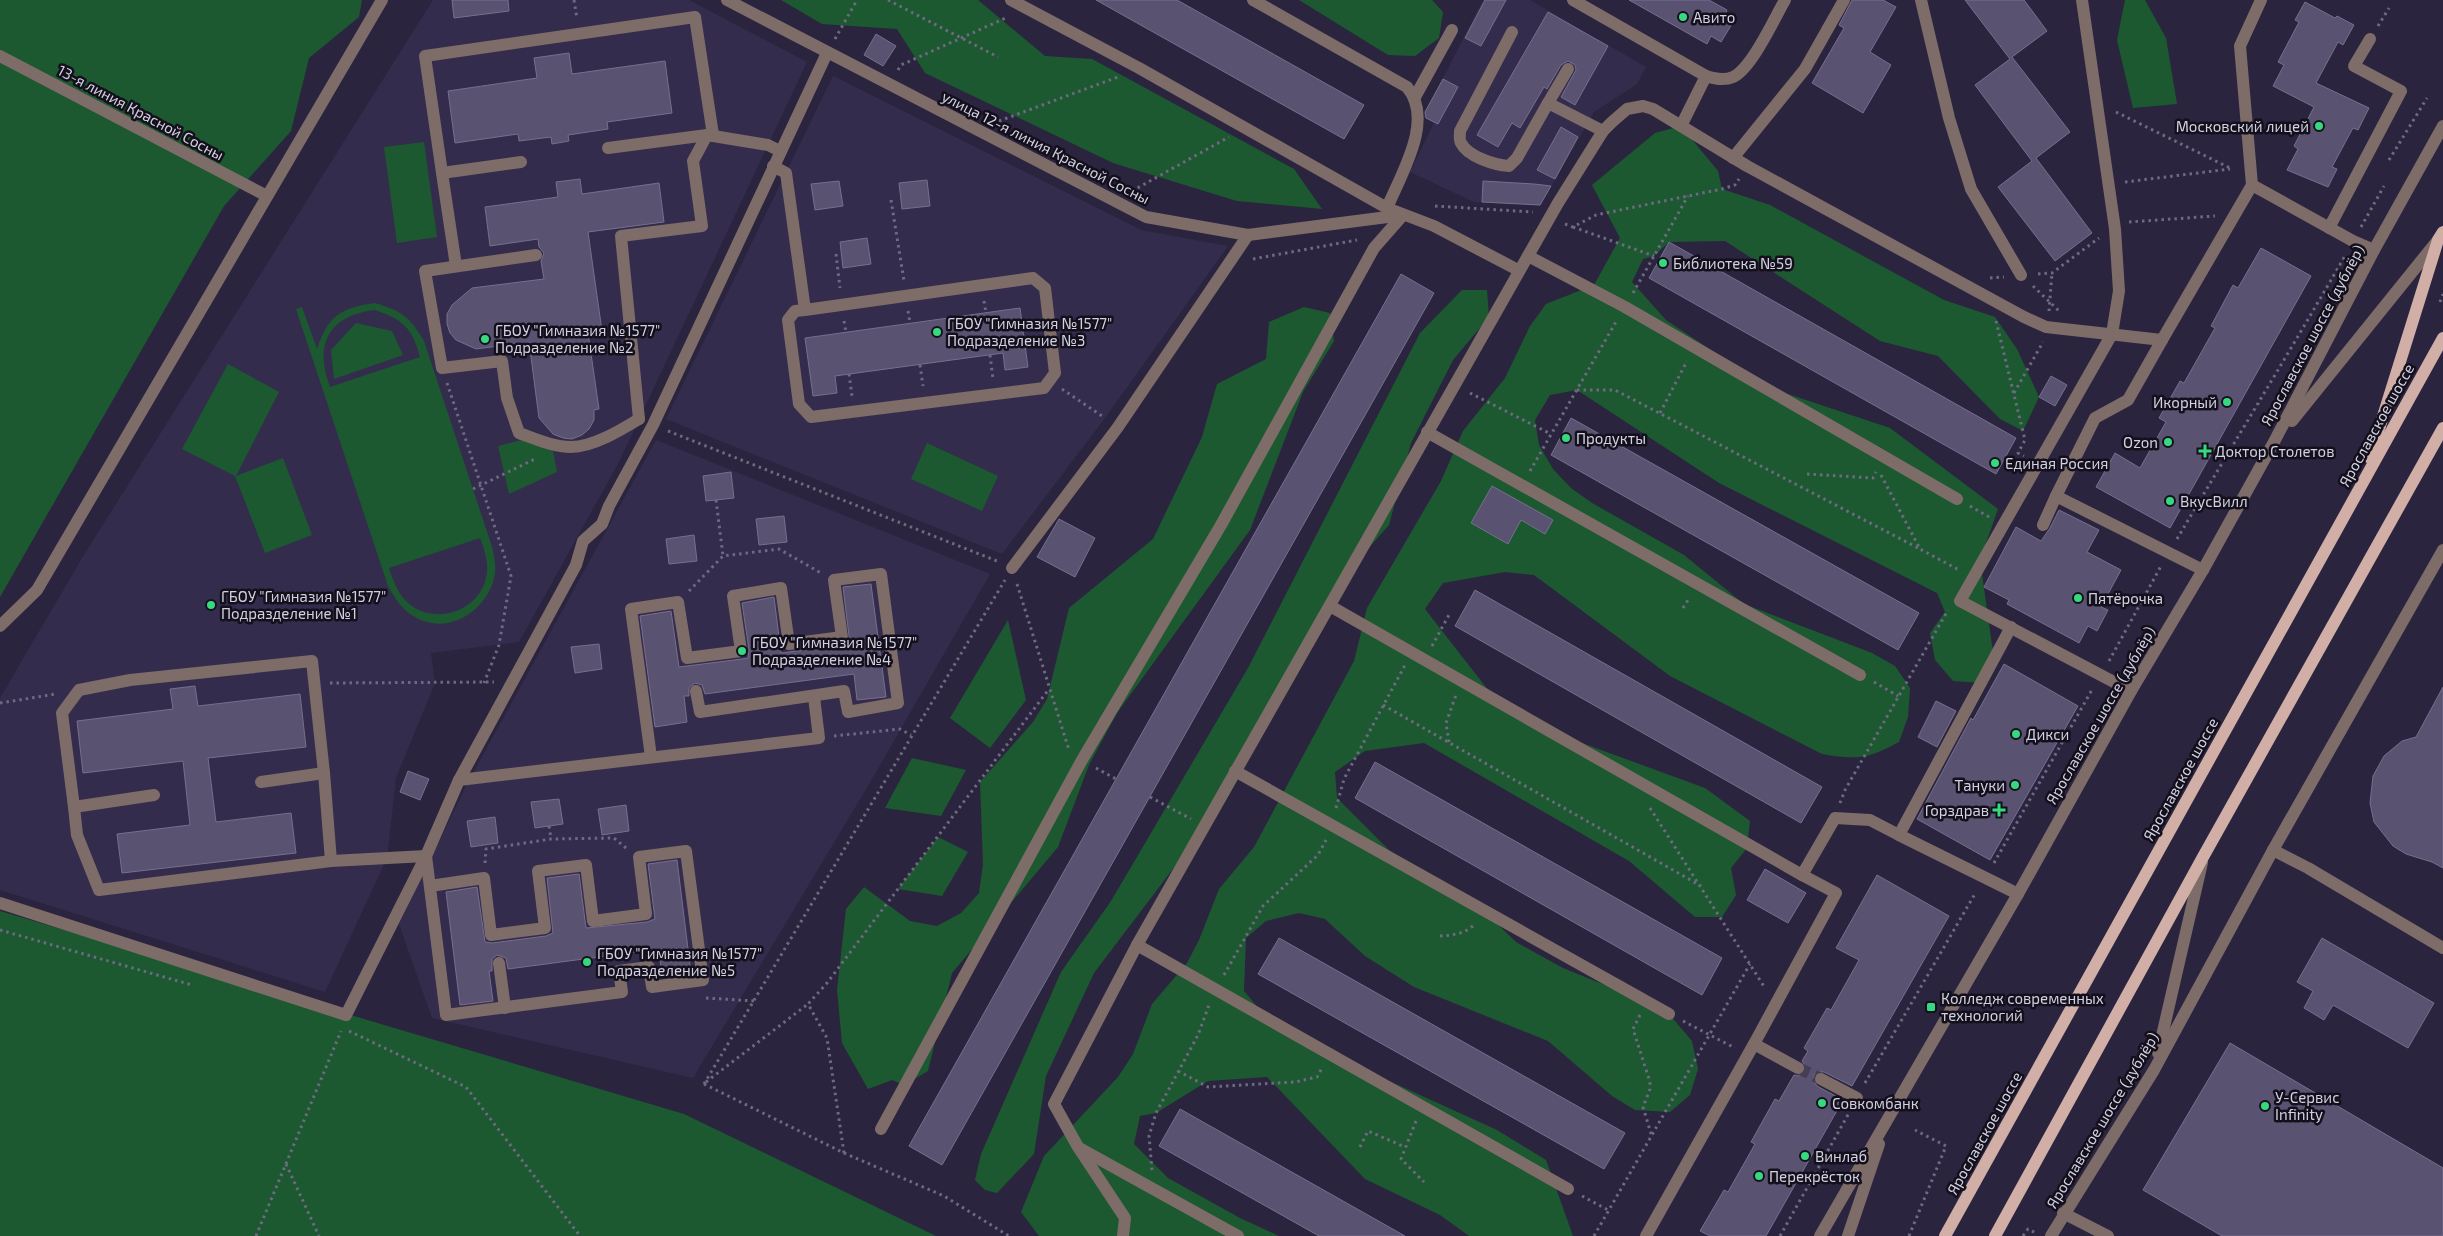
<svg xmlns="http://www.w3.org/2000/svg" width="2443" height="1236" viewBox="0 0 2443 1236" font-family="'Exo 2',sans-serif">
  <rect width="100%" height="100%" fill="#2b243f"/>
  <g fill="#342c4d">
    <path d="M433 0H689L807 62 619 462 519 642 431 653 435 683 396 778 387 858 325 992 0 890V698L82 558Z"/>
    <path d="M1483 0H1530L1646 67 1637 84 1594 112 1540 206 1474 202 1410 172 1434 123 1423 117Z"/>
    <path d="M833 76 1141 230 1228 246 1105 418 1002 554 666 419Z"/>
    <path d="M656 440 990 574 865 791 693 1078 432 1018 399 924 466 786Z"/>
  </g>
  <g fill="#1c5931" fill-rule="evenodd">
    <path d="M0 0H362L359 17 309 58 291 131 224 206 0 597Z"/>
    <path d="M781 0H978L1045 56 1092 59 1294 169 1322 209 1237 201 1113 163 925 73 897 29 822 24Z"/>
    <path d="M1299 0H1432L1443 12 1439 38 1415 56 1388 55Z"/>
    <path d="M2125 0H2145L2166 38 2177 104 2133 108 2117 40Z"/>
    <path d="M1681 126 1718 171 1722 189 1770 205 1944 300 1995 317 2017 349 2039 397 2023 431 2000 419 1938 356 1880 341 1725 241 1669 242 1654 256 1643 259 1632 282 1666 320 1756 380 1782 392 1890 428 1998 509 1980 560 1994 659 1982 683 1953 681 1935 660 1930 633 1945 612 1937 593 1719 483 1577 390 1550 395 1535 420 1539 445 1553 469 1571 488 1592 503 1684 555 1744 604 1872 653 1895 666 1910 688 1908 717 1899 742C1868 759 1857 760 1822 754L1670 676 1534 575 1505 572 1443 583 1425 609 1499 704 1522 721 1705 788 1750 821 1747 848 1731 868 1736 895 1722 917H1695L1629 861 1424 743 1365 751 1335 772 1337 798 1394 855 1484 911 1516 942 1563 968 1647 1002 1669 1014 1692 1041 1698 1069 1690 1095 1670 1112 1635 1110 1612 1096 1548 1041 1414 987 1365 956 1325 919 1299 913 1266 921 1246 938 1244 991 1260 1010 1330 1054 1497 1130 1546 1160 1573 1236H1469L1440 1215 1365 1179 1267 1077 1208 1081 1156 1113 1140 1116 1134 1144 1168 1178 1240 1218 1279 1236H1039L1021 1212 1044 1156 1118 1077 1133 1054 1152 1004 1187 963 1199 940 1219 889 1254 847 1354 661 1367 608 1441 481 1463 431 1505 378 1530 326 1546 304 1594 285 1620 238 1592 185 1655 133Z"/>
    <path d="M424 142 437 237 397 243 384 147Z"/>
    <path d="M1462 290H1487L1489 317 1453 360 1411 443 1389 525 1331 591 1229 795 1094 973 1046 1076 1034 1154 997 1193 985 1190 975 1180 981 1154 1061 972 1111 901 1248 668 1420 333Z"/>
    <path d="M375 303C402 311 410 317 424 341L493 550C494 557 496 566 495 573 490 609 449 637 415 617 402 610 395 598 388 586L296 309 302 307 317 349C328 316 340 308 375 303ZM374 310C402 318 413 329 420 357L330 387C314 345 328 316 374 310ZM480 538C484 548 488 561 487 572 483 612 431 629 404 599 397 591 392 578 389 568Z"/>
    <path d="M1304 307 1330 313 1334 341 1303 392 1250 530 1117 713 1089 765 1058 847 952 973 928 1071 904 1085 892 1080 868 1089 842 1043 837 990 846 909 864 887 910 921 937 926 961 913 979 893 983 864 980 782 1033 722 1047 699 1069 608 1153 539 1202 437 1217 384 1266 359 1269 322Z"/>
    <path d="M356 323 392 331 403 355 334 379 331 350Z"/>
    <path d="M228 364 279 392 236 476 283 458 312 535 265 553 235 476 182 449Z"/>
    <path d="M522 440 553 451 557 472 509 494 498 446Z"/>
    <path d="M927 443 998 476 982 511 911 479Z"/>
    <path d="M1008 620 1026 700 990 748 950 718Z"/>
    <path d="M912 758 966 770 941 816 885 808Z"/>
    <path d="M938 837 968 852 942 896 898 889Z"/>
    <path d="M0 911 684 1114 936 1236H0Z"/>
  </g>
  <g fill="#595371" stroke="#766f8f">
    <path d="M452 0H508L509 11 454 18Z"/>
    <path d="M1096 0H1177L1364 105 1344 139Z"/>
    <path d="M1485 0H1506L1481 46 1465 38Z"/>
    <path d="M1629 0H1709L1727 10 1726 13 1735 19 1721 42 1711 36 1707 44Z"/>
    <path d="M1852 0H1883L1896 7 1870 52 1891 65 1863 113 1812 83 1844 28 1839 25Z"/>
    <path d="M1965 0H2024L2047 31 2012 57 2070 132 2036 158 2092 233 2055 261 1998 187 2032 161 1975 85 2010 59Z"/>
    <path d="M2305 2 2335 18 2337 16 2354 25 2343 45 2338 42 2316 83 2369 108 2358 130 2353 128 2332 167 2337 169 2328 187 2287 170 2298 149 2294 146 2314 107 2273 86 2284 65 2278 62 2299 22 2295 20Z"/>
    <path d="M1548 12 1608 46 1575 105 1561 97 1576 70 1575 65 1568 61 1561 65 1547 89 1544 87 1520 128 1512 123 1498 147 1477 135Z"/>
    <path d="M876 34 896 46 883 66 864 55Z"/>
    <path d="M569 53 572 74 665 61 672 113 607 122 608 129 568 135 569 141 552 144 551 137 519 141 518 134 455 143 448 91 537 78 534 58Z"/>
    <path d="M1443 79 1458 87 1438 124 1426 118 1425 112Z"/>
    <path d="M1561 127 1578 137 1555 179 1537 170Z"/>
    <path d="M580 179 582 194 659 183 664 222 588 232 602 331 588 333 599 409 594 410V420L589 429 582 435 572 439 563 438 553 434 539 418 529 342 476 349 456 340 450 333 447 324V314L452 305 472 288 544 279 541 261 544 253 539 247 538 239 490 246 485 207 558 197 556 182Z"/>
    <path d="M927 180 930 206 902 209 899 183Z"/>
    <path d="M839 181 843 206 815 210 811 184Z"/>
    <path d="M1483 181 1534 184 1551 186 1540 205 1482 202Z"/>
    <path d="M867 238 871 264 843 268 840 242Z"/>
    <path d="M1669 242 2016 438 1996 474 1649 278Z"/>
    <path d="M2261 248 2311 276 2170 528 2096 487 2115 453 2140 468 2166 422 2159 418 2180 381 2184 383 2215 328 2211 326 2233 285 2238 288Z"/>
    <path d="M1401 274 1434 293 942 1165 909 1146Z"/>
    <path d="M1020 308 1028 367 1005 370 1003 353 835 376 837 393 813 396 805 338Z"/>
    <path d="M2051 376 2067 385 2055 406 2039 397Z"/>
    <path d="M1571 418 1919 613 1898 650 1551 455Z"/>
    <path d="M731 472 734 498 706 501 703 476Z"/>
    <path d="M1492 486 1553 520 1545 534 1521 520 1508 544 1471 523Z"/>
    <path d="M2059 510 2099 530 2087 552 2121 570 2101 607 2108 610 2097 631 2088 626 2079 643 2007 604 2009 600 1984 587 2016 527 2041 541 2050 528Z"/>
    <path d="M784 516 787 542 759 545 756 519Z"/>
    <path d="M1059 519 1095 538 1075 577 1037 557Z"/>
    <path d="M694 535 697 561 669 564 666 539Z"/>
    <path d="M871 584 886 697 857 700 854 674 705 694 702 685 695 683 689 688V696H684L687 722 655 727 640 616 671 611 679 667 742 659 748 658 749 650 742 603 774 597 781 653 850 644 843 587Z"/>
    <path d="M1475 590 1822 787 1801 823 1455 626Z"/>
    <path d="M599 644 602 669 575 673 571 647Z"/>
    <path d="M2004 664 2078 706 1990 860 1917 819 1971 718 1973 720Z"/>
    <path d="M195 686 198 706 300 694 306 747 208 758 216 822 291 813 296 853 122 873 117 834 190 825 183 761 83 773 77 721 173 709 170 689Z"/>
    <path d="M2443 687V868L2432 862 2406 854 2393 846 2374 822 2370 803 2373 776 2384 756 2402 741 2416 737Z"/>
    <path d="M1936 701 1956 711 1937 747 1918 737Z"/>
    <path d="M1375 762 1722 958 1702 995 1355 798Z"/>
    <path d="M408 771 429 779 420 800 400 792Z"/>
    <path d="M559 799 563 824 535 828 531 802Z"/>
    <path d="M626 805 629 831 602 835 598 809Z"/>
    <path d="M495 817 498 843 471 847 467 821Z"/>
    <path d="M677 860 691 973 662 977 659 949 508 969 506 958 497 955 492 959V971H489L493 1001 460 1005 446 892 477 887 485 942 492 943 546 936 553 933 547 878 579 874 586 928 647 922 655 919 648 864Z"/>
    <path d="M1765 869 1806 893 1788 923 1747 900Z"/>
    <path d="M1877 875 1949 916 1852 1086 1824 1072H1817L1814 1075 1813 1080 1817 1086 1843 1100 1766 1236H1710L1700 1231 1724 1190 1728 1192 1755 1144 1751 1142 1775 1099 1779 1101 1794 1075 1799 1076 1805 1072 1806 1067 1802 1061 1808 1051 1804 1048 1827 1008 1831 1010 1859 960 1836 948Z"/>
    <path d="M1279 938 1625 1133 1604 1169 1258 974Z"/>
    <path d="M2322 938 2434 1003 2408 1048 2333 1005 2324 1020 2304 1008 2313 991 2297 982Z"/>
    <path d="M2230 1043 2443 1168V1236H2222L2143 1190Z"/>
    <path d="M1180 1109 1405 1236H1319L1159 1146Z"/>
  </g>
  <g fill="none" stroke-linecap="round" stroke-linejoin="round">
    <path stroke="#443e57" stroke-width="12" stroke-dasharray="12 6" stroke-linecap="butt" d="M1798 1068 1821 1079"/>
    <g stroke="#6f6981" stroke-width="3" stroke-dasharray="2.5 4" stroke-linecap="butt">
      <path d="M574 0 577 19"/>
      <path d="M888 0 998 57"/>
      <path d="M2378 26 2389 8"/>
      <path d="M835 39 857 0"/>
      <path d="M898 70 901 65 1008 17"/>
      <path d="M2116 112 2232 169"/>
      <path d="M999 121 1118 77"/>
      <path d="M2389 160 2427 98"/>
      <path d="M2125 182 2230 169"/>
      <path d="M1132 191 1229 137"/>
      <path d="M891 200 904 281"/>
      <path d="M1435 206 1533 212"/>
      <path d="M2129 222 2215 216"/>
      <path d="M1565 224 1573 227 1596 215 1722 189 1735 185 1739 179"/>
      <path d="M1573 227 1654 256"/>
      <path d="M2361 227 2384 186"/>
      <path d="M836 254 840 288"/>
      <path d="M1253 259 1357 240"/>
      <path d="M2038 274 2052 273 2099 238"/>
      <path d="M1990 278 2004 277"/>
      <path d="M2033 286 2059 311"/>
      <path d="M1633 293 1688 196"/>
      <path d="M984 301 986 313"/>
      <path d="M2440 302 2443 294"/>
      <path d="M908 311 910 323"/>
      <path d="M2049 311 2052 273"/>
      <path d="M844 321 846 332"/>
      <path d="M1996 321 2025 440 2018 453 2024 456"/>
      <path d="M990 355 993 379"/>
      <path d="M920 365 923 386"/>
      <path d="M849 374 852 396"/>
      <path d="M447 383 511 576 499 645 484 683"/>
      <path d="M1062 389 1105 418"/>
      <path d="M1577 390H1615L1920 549"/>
      <path d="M1470 393 1551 434"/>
      <path d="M2014 393 2043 342"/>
      <path d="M1660 413 1687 361"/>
      <path d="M668 431 997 561"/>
      <path d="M1530 471 1617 320"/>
      <path d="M1807 474 1873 478 1876 472"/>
      <path d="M1881 475 1920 549 1959 570"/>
      <path d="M473 489 537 458"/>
      <path d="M716 500 723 556"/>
      <path d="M1970 506 1989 517"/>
      <path d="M2177 539C2233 444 2291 350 2346 254"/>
      <path d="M1017 584 1069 750"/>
      <path d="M689 591 723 556 779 549 821 573"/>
      <path d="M1683 608 1690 597"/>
      <path d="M1432 646 1450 613"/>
      <path d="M2109 661 2161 566"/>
      <path d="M1874 682 1898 696"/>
      <path d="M330 683 494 682"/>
      <path d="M0 703 56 694"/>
      <path d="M1383 705 1701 886"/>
      <path d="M834 736 900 729 911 735"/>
      <path d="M1449 742 1446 723 1456 695"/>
      <path d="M1096 768 1116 779"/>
      <path d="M1150 797 1191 819"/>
      <path d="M1840 803 1845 790 1948 610"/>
      <path d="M1336 808 1344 779 1405 665"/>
      <path d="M1650 808 1765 988"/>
      <path d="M549 826 551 839"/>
      <path d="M485 863 486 849 551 839 614 838 626 848"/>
      <path d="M1994 863 2093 688"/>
      <path d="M0 930 192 985"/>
      <path d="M1440 936C1453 935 1465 934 1475 924"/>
      <path d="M1224 975 1263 906 1318 855 1326 840"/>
      <path d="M706 998 755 1001"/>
      <path d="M1640 1015 1633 1029 1650 1082V1089L1643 1107 1652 1137"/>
      <path d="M1683 1021 1735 1048"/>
      <path d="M349 1031 466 1087 580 1236"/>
      <path d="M1178 1071 1208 1087 1295 1082 1317 1077 1322 1068"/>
      <path d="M706 1082 808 1004"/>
      <path d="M1865 1083 1976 892"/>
      <path d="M704 1084 1005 580"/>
      <path d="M704 1084 844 1153 944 1196 1009 1236"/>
      <path d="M1416 1121 1401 1159 1424 1182"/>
      <path d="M1360 1147 1368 1131 1405 1147"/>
      <path d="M844 1153 827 1038 808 1004 827 983 1049 689"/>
      <path d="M286 1164 319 1236"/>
      <path d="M1152 1170 1149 1136 1156 1113 1198 1035 1209 1005"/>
      <path d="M1582 1196 1610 1211"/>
      <path d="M256 1236 341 1031"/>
      <path d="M1594 1236 1750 964"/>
      <path d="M1780 1236 1849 1113"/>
      <path d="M1909 1236 1946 1146 1915 1130"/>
      <path d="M2023 1236 2028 1229 2036 1233"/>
    </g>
    <g stroke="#7d6c68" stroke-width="12">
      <path d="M727 0 1146 217 1248 235 1403 215"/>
      <path d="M1011 0 1139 68 1387 208 1434 226 1518 270"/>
      <path d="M1253 0 1407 87C1435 120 1401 174 1387 208"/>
      <path d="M1573 0 1706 76C1715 79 1724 81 1733 77 1752 68 1774 19 1785 0"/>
      <path d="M1921 0 1949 118 1971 189 2021 275"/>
      <path d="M2082 0 2115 229 2119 291 2112 334 1960 601 2131 691"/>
      <path d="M1512 32 1460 131C1460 135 1459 140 1461 143 1468 157 1495 165 1509 166L1517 158 1548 103 1603 131"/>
      <path d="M0 56 267 196"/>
      <path d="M1415 97 1452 30"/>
      <path d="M1548 103 1568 69"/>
      <path d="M1681 126 1706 76"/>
      <path d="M608 148 707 135"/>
      <path d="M1733 158 1805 69 1844 0"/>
      <path d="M773 166 786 173 805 310 795 311 788 320 799 404 811 417 1044 388 1055 373 1045 288 1033 278 805 310"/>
      <path d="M442 173 425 56 695 17 713 135"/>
      <path d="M2252 185 2240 46 2261 0"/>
      <path d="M2329 228 2401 91 2354 66 2370 39"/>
      <path d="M536 255 425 271 442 368 502 361 507 398 519 433C536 439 553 447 571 447 593 447 621 430 639 419"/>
      <path d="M1528 256 1625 307 1957 499"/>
      <path d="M456 266 442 173 521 162"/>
      <path d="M2162 340 2128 400 2095 418 2056 496 2203 570"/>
      <path d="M639 419 621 236 702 226 693 161 707 135 768 145 780 151"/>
      <path d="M2292 421 2438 240"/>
      <path d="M1427 432 1860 675"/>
      <path d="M2043 525 2056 496"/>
      <path d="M1012 568 1118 427 1248 235"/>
      <path d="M1330 606 1802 875"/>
      <path d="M0 626 37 590 382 0"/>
      <path d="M651 757 631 609 678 602 687 658 741 651 733 596 781 588 789 644 842 637 834 580 881 574 898 703 848 712 844 691 700 712 696 691"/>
      <path d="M1235 771 1669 1014"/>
      <path d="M324 773 331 861"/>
      <path d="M459 780 819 738 814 697"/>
      <path d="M154 795 74 807 77 835 99 890 331 861 426 856 446 1015 622 992 619 971 649 967 652 987 703 980 686 851 639 857 646 914 593 921 586 865 538 871 545 928 491 935 484 878 430 886"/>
      <path d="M74 807 62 713 79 690 130 680 312 661 324 773 261 782"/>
      <path d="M1899 835 2018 894"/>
      <path d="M2273 850 2308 868 2443 948"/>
      <path d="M0 903 346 1015 426 856 459 780 576 565 583 541 602 524 609 506 653 425 827 53"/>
      <path d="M1137 945 1568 1189"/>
      <path d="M499 963 505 1008"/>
      <path d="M1754 1044 1836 893 1802 875 1835 818 1870 820 1899 835 2011 627"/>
      <path d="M2158 1053 2202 863"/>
      <path d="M1821 1079 1857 1098"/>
      <path d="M881 1129 1082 760 1221 525 1374 248 1403 215"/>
      <path d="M1081 1149 1238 1236"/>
      <path d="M2063 1213 2108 1236"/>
      <path d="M1123 1236 1125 1218 1078 1147 1054 1104 1137 945 1558 203 1603 131 1612 122 1627 109 1643 106 1653 109 1747 166 2024 317 2046 327 2162 340 2252 185 2353 241 2374 250"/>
      <path d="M1646 1236 1754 1044 1798 1068"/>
      <path d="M1820 1236 2018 894 2131 691 2203 570 2274 442 2374 250 2443 126"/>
      <path d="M1848 1236 1879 1144"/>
      <path d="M2051 1236 2154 1070 2273 850 2443 550"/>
    </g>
    <g stroke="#d1afa6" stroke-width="12">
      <path d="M2370 458 2438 240 2443 232"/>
      <path d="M1945 1236 2443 338"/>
      <path d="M1995 1236 2203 857 2443 428"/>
    </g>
  </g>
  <g fill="#36d880" stroke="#13101c" stroke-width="2">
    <circle cx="1683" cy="17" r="5"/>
    <circle cx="2319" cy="126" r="5"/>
    <circle cx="1663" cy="263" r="5"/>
    <circle cx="937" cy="332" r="5"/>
    <circle cx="485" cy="339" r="5"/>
    <circle cx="2227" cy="402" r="5"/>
    <circle cx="1566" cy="438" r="5"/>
    <circle cx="2168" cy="442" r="5"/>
    <path d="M2202.5 443.5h5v5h5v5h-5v5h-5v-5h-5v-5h5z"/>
    <circle cx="1995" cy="463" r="5"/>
    <circle cx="2170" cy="501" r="5"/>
    <circle cx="2078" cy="598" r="5"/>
    <circle cx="211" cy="605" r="5"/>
    <circle cx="742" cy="651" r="5"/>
    <circle cx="2016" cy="734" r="5"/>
    <circle cx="2015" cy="785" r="5"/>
    <path d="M1996.5 802.5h5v5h5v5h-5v5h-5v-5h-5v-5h5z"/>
    <circle cx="587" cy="962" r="5"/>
    <rect x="1926" y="1002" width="10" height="10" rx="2.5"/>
    <circle cx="1822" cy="1103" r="5"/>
    <circle cx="2265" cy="1106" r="5"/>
    <circle cx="1805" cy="1156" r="5"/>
    <circle cx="1759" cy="1176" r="5"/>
  </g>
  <g text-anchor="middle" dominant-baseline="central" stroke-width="5" stroke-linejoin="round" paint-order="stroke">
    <g font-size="15" fill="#d3d0e2" stroke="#13101c" text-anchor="start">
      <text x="1693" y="17">Авито</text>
      <text x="2309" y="126" text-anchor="end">Московский лицей</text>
      <text x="1673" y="263">Библиотека №59</text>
      <text x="947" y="323">ГБОУ "Гимназия №1577"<tspan x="947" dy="17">Подразделение №3</tspan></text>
      <text x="495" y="330">ГБОУ "Гимназия №1577"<tspan x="495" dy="17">Подразделение №2</tspan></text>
      <text x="2217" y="402" text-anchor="end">Икорный</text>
      <text x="1576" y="438">Продукты</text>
      <text x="2158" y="442" text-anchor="end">Ozon</text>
      <text x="2215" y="451">Доктор Столетов</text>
      <text x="2005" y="463">Единая Россия</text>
      <text x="2180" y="501">ВкусВилл</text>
      <text x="221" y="596">ГБОУ "Гимназия №1577"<tspan x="221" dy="17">Подразделение №1</tspan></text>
      <text x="2088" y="598">Пятёрочка</text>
      <text x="752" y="642">ГБОУ "Гимназия №1577"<tspan x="752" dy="17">Подразделение №4</tspan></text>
      <text x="2026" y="734">Дикси</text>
      <text x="2005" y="785" text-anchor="end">Тануки</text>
      <text x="1989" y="810" text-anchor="end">Горздрав</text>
      <text x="597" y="953">ГБОУ "Гимназия №1577"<tspan x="597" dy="17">Подразделение №5</tspan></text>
      <text x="1941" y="998">Колледж современных<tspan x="1941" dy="17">технологий</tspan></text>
      <text x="2275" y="1097">У-Сервис<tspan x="2275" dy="17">Infinity</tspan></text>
      <text x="1832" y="1103">Совкомбанк</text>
      <text x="1815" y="1156">Винлаб</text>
      <text x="1769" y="1176">Перекрёсток</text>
    </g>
    <g font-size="15" fill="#d3d0e2" stroke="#13101c">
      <text transform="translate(141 112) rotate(28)">13-я линия Красной Сосны</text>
      <text transform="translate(1046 147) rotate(27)">улица 12-я линия Красной Сосны</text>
      <text transform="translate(2312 335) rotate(-62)">Ярославское шоссе (дублёр)</text>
      <text transform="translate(2376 425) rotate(-61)">Ярославское шоссе</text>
      <text transform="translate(2100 715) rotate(-60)">Ярославское шоссе (дублёр)</text>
      <text transform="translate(2180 779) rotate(-61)">Ярославское шоссе</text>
      <text transform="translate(2102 1120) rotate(-59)">Ярославское шоссе (дублёр)</text>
      <text transform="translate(1984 1133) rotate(-61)">Ярославское шоссе</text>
    </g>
  </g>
</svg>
